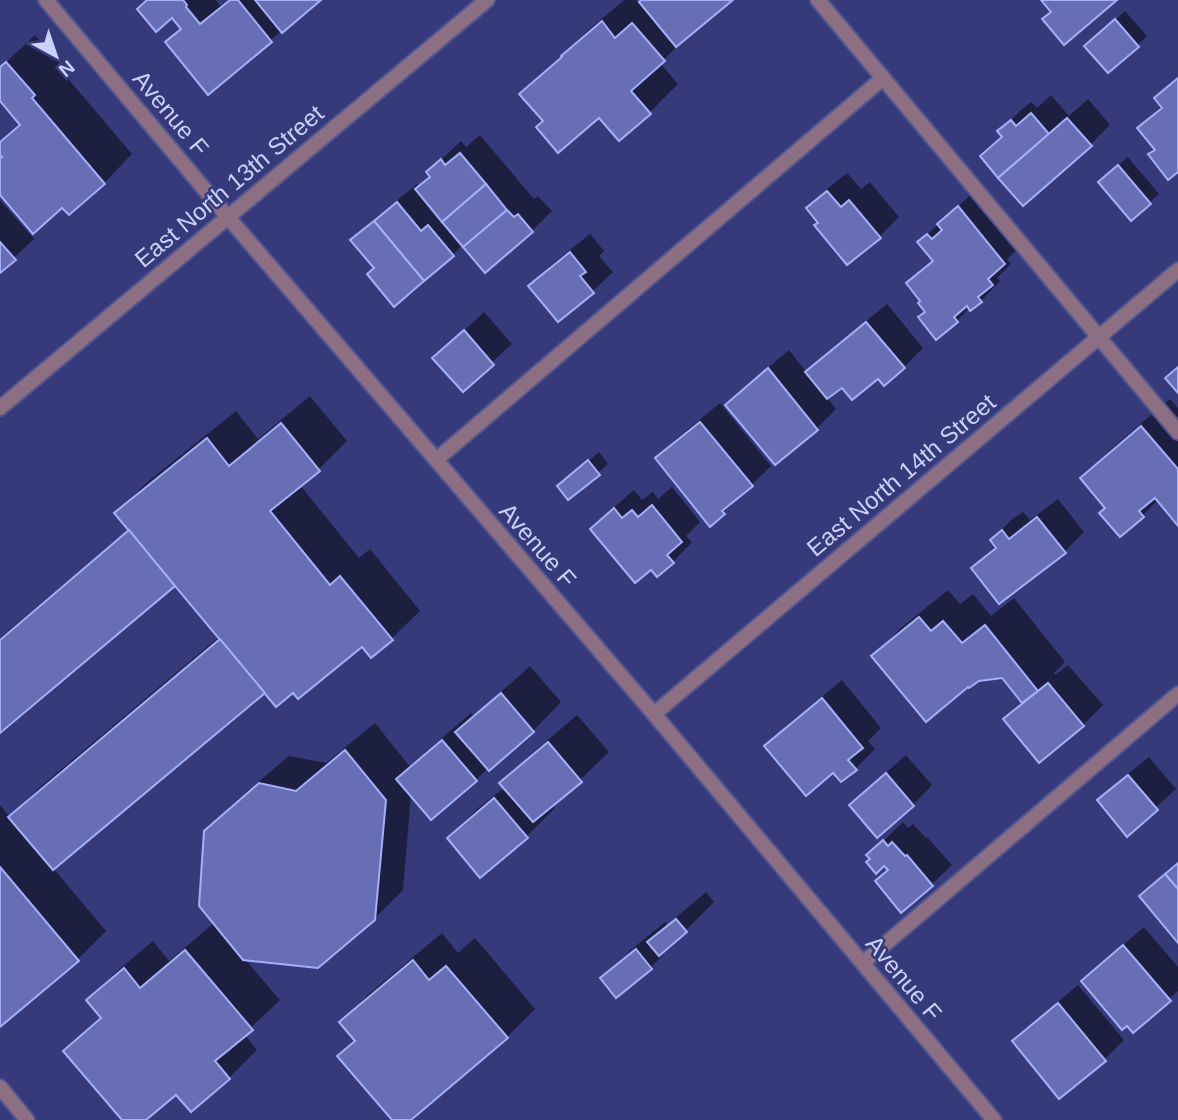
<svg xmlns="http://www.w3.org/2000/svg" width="1178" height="1120" viewBox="0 0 1178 1120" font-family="Arial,sans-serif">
  <rect width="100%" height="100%" fill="#373a7a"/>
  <g fill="#0007">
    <path d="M148 0H216L220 6 228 0H319L208 92 168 42 182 28 172 16Z"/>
    <path d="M624 0H636L639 4 643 0H730L690 34 660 63 678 84 650 112 545 120 522 94 592 27Z"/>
    <path d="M1125 11 1147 36 1137 45 1096 37Z"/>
    <path d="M35 35 62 66 59 68 132 154 104 183 69 212 62 206 0 192V158L3 155 0 152V144L21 123 0 98V68Z"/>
    <path d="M1178 77V170L1156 149 1139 128 1162 105 1156 98Z"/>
    <path d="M1051 95 1069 116 1088 99 1110 125 1091 144 982 157 1003 136 1000 131 1019 112 1031 102 1037 108Z"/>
    <path d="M480 135 534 199 538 196 552 211 532 231 485 270 463 244 453 255 375 268 352 240 372 221 417 184 420 187 431 176 428 172 461 141 466 147Z"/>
    <path d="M1128 157 1159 194 1149 203 1109 173Z"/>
    <path d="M847 173 861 189 870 182 899 217 879 237 820 222 808 208 827 189Z"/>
    <path d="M978 188 1023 244 1007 259 1011 264 997 278 1000 281 981 301 970 307 957 321 927 311 922 301 908 283 933 259 919 242Z"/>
    <path d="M0 200 34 239 0 271Z"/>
    <path d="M590 234 604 251 599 256 613 272 593 291 558 319 531 286 550 266Z"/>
    <path d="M887 304 923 348 904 367 878 376 842 385 827 397 836 409 817 428 775 463 728 405 747 385 789 350 807 373 827 353Z"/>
    <path d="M484 312 512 344 463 389 435 358Z"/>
    <path d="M310 396 347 441 319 469 300 485 359 558 370 549 420 611 391 639 362 645 293 690 265 691 53 868 106 931 77 960 0 1025V805L10 817 39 788 220 636 175 583 0 731V638L130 528 117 513 145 484 236 411 258 439Z"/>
    <path d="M1170 399 1178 408V523L1158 500 1143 515 1107 507 1083 478 1111 449Z"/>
    <path d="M720 403 771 466 723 513 657 458 676 439Z"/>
    <path d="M599 452 608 464 598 473 559 486Z"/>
    <path d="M672 487 700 522 686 536 692 542 673 562 651 568 592 529 612 509 634 490 642 500 653 492 658 499Z"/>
    <path d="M1058 499 1084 532 1064 552 973 568 996 545 992 540 1011 520 1023 512 1030 520Z"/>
    <path d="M948 590 960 604 973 594 991 616 1014 598 1065 662 1054 673 1055 675 1068 665 1103 705 1083 725 1039 761 1005 719 1023 701 1003 677 873 656 901 628Z"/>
    <path d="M530 666 561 702 533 731 489 769 488 768 476 780 411 794 403 890 374 919 244 958 280 1000 244 1034 257 1050 229 1078 176 1092 144 1120H124L65 1051 101 1016 88 1000 116 972 153 941 169 961 215 922 206 831 235 802 289 756 326 763 375 723 411 768 427 751 471 713 474 716Z"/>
    <path d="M842 680 881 728 868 741 875 749 856 768 833 771 766 746 786 726Z"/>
    <path d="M577 715 609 752 580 780 552 804 555 808 527 836 481 875 449 838 477 809 505 787 502 783 530 755Z"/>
    <path d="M906 755 932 785 913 805H851L871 786Z"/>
    <path d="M1149 757 1176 789 1127 834 1099 801 1119 781Z"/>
    <path d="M903 822 908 828 913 824 926 838 927 837 952 865 932 884 901 910 889 869 884 864 872 859 869 855Z"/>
    <path d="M706 892 714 902 678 938 679 939 651 967 616 995 603 978 631 950 665 922 667 925Z"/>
    <path d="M1144 927 1178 967V991L1133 1031 1083 981 1103 962Z"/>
    <path d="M442 933 458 953 475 938 535 1009 507 1037 408 1120H394L340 1056 356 1040 341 1022 370 993Z"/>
    <path d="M1078 985 1124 1040 1104 1060 1014 1042 1034 1022Z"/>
  </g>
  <g fill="#676eb3" stroke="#a5aff9" stroke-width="2">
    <path d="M147 0H183L187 5 186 7 200 24 230 0H238L272 42 208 95 165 42 181 29 172 18 156 32 137 9Z"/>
    <path d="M255 0H321L282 33Z"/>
    <path d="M641 0H733L676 47 639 2Z"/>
    <path d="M1041 0H1117L1064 45 1042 19 1051 12Z"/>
    <path d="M1115 19 1139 47 1108 73 1084 46Z"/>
    <path d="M602 21 615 38 632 23 665 61 631 91 651 114 619 141 599 118 558 153 536 127 543 121 519 94 562 57 561 56Z"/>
    <path d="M6 62 35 95 32 98 105 184 69 215 62 208 33 234 0 195V158L2 157 0 155V142L20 125 0 101V67Z"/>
    <path d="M1178 78V172L1168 180 1148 154 1155 150 1137 128 1162 108 1154 98Z"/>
    <path d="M1031 113 1049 134 998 178 980 156 1002 137 997 131 1011 120 1016 126Z"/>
    <path d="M1067 118 1092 146 1023 206 998 178Z"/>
    <path d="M460 153 486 184 442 222 415 189 430 177 426 172 441 159 445 165Z"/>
    <path d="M1118 165 1151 204 1131 221 1098 182Z"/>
    <path d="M486 184 507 210 463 247 442 222Z"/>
    <path d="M827 191 841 207 849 200 881 238 847 265 814 225 818 223 806 208Z"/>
    <path d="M397 202 421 231 428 225 454 256 424 281 374 221Z"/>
    <path d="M958 206 1005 264 988 279 993 285 978 297 982 302 970 311 967 306 954 317 958 322 936 340 918 317 925 312 918 303 920 301 906 283 933 261 917 242 927 234 932 239 942 230 937 224Z"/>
    <path d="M507 210 514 217 518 214 533 232 485 273 463 247Z"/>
    <path d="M374 221 424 281 394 307 367 274 374 268 350 240Z"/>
    <path d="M0 242 16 260 0 273Z"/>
    <path d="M570 252 586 272 580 276 594 293 558 322 528 286Z"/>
    <path d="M866 322 905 368 884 386 878 379 852 400 842 388 827 399 805 372Z"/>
    <path d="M464 330 494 365 463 392 432 358Z"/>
    <path d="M1178 367V393L1165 378Z"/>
    <path d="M768 368 818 430 775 465 725 405Z"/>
    <path d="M700 422 753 486 722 511 725 514 710 527 655 458Z"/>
    <path d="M281 423 320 471 270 511 330 585 340 576 393 640 371 658 362 647 298 699 293 693 276 707 114 513 207 438 229 466Z"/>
    <path d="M1141 426 1178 469V526L1155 498 1139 511 1144 517 1120 537 1099 513 1105 508 1080 478Z"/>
    <path d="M588 460 600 475 568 500 557 486Z"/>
    <path d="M652 505 682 542 667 555 674 563 657 577 651 570 635 583 590 529 614 508 622 518 632 510 638 517Z"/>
    <path d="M1037 517 1066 553 999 604 971 568 996 548 990 540 1002 530 1009 539Z"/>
    <path d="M129 530 175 586 0 733V640Z"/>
    <path d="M919 617 931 631 943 621 962 643 985 625 1038 691 1022 703 1002 678 979 681 969 688 968 687 926 722 871 656Z"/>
    <path d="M220 639 265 693 53 870 8 817Z"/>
    <path d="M1048 683 1084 726 1039 763 1003 719Z"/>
    <path d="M501 693 534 732 489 771 455 732Z"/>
    <path d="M822 698 863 748 848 760 857 770 841 782 833 773 806 796 764 746Z"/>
    <path d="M442 740 477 781 431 820 396 779Z"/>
    <path d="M548 742 582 782 533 822 499 783Z"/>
    <path d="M345 750 386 800 375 920 318 968 243 960 199 906 204 831 259 783 296 791Z"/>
    <path d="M886 773 914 806 877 838 849 805Z"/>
    <path d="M1128 775 1158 810 1127 837 1097 800Z"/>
    <path d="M494 798 528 838 480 878 447 838Z"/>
    <path d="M883 840 888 846 892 842 905 856 907 855 933 886 901 913 875 881 888 870 884 866 876 874 866 862 870 859 866 855Z"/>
    <path d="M1178 863V889L1165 874Z"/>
    <path d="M0 867 79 961 0 1027Z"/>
    <path d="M1165 874 1178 889V943L1139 896Z"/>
    <path d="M676 919 687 932 659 956 647 942Z"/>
    <path d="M1123 945 1171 1001 1133 1033 1127 1026 1122 1030 1081 981Z"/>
    <path d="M636 949 652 969 616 998 600 978Z"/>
    <path d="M185 950 253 1030 215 1061 230 1079 191 1112 176 1095 146 1120H122L63 1051 101 1018 86 1000 124 968 140 988Z"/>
    <path d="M413 960 429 980 446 966 508 1038 411 1120H392L337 1056 355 1041 339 1022Z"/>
    <path d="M1058 1003 1106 1061 1059 1099 1012 1041Z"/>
  </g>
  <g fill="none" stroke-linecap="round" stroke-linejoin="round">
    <defs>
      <g id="lane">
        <path d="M818 0 1178 432"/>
        <path d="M436 460 883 78"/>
        <path d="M863 963 1178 694"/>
        <path d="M0 1087 27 1120"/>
      </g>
      <g id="street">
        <path d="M46 0 227 216 654 714 994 1120"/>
        <path d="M0 408 487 0"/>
        <path d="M654 714 1178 270"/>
      </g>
    </defs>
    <use href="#lane" stroke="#515590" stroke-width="18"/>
    <use href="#street" stroke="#515590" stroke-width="18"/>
    <use href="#lane" stroke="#8d6f84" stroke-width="14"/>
    <use href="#street" stroke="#8d6f84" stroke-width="14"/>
  </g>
  <g text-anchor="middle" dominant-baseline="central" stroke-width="5" stroke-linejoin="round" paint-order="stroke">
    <g font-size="24" fill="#cad0f6" stroke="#373a7a">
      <text transform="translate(171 113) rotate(50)">Avenue F</text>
      <text transform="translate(229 186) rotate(-40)">East North 13th Street</text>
      <text transform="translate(901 475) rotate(-40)">East North 14th Street</text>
      <text transform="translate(538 545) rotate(49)">Avenue F</text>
      <text transform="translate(904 978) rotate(50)">Avenue F</text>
    </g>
  </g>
  <g transform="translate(56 56) rotate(140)" stroke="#373a7a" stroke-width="5" paint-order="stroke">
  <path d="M0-5L12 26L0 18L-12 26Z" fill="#cad0f6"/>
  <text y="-10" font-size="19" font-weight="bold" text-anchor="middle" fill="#cad0f6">N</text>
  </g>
</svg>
